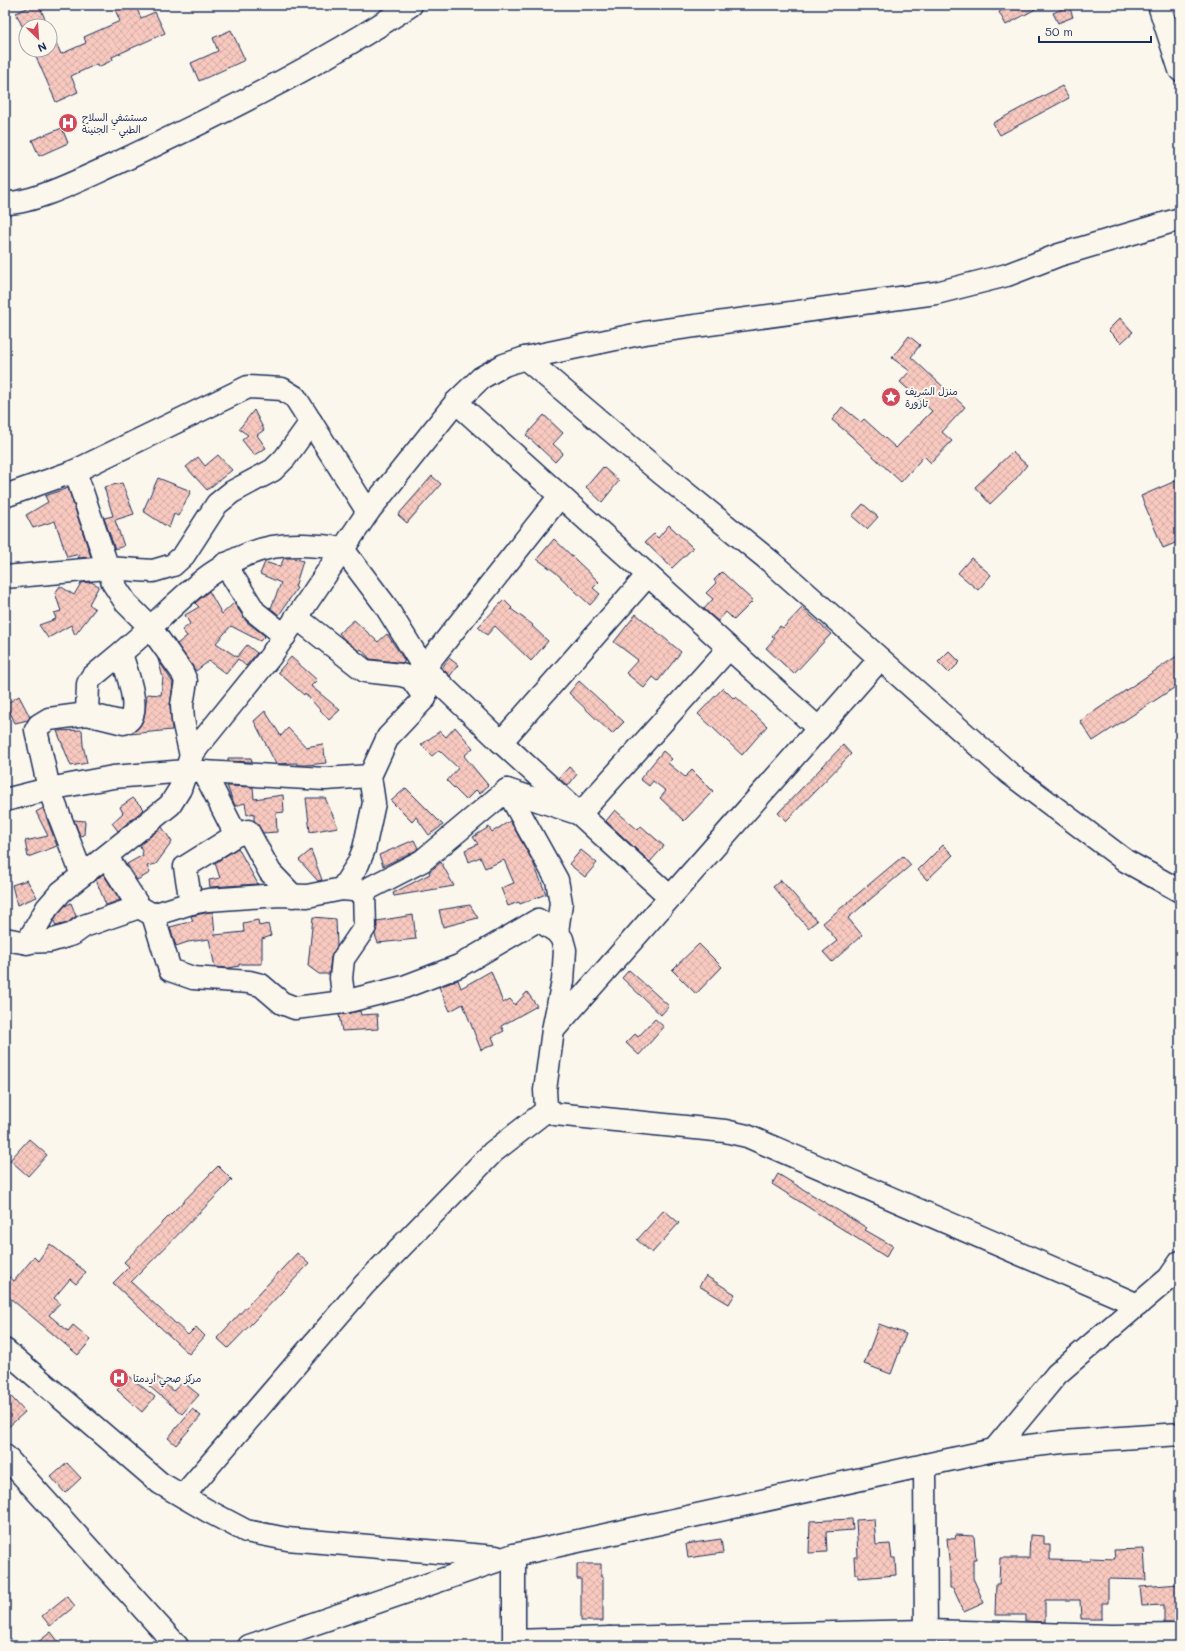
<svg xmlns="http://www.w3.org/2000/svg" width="1185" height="1651" viewBox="0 0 1185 1651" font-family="Mali,'Playpen Sans Arabic',sans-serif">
  <defs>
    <pattern id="building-cross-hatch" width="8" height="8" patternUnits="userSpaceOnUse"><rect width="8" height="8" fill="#f8c9bf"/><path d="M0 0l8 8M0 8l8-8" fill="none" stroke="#d4ada7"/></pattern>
  </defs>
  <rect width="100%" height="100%" fill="#fbf7ec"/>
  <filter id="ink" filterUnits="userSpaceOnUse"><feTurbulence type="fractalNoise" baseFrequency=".025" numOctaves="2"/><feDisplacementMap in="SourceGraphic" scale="8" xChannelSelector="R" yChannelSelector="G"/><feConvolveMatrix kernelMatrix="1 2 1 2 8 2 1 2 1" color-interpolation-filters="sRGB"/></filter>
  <g filter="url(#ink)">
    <g fill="url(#building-cross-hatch)" stroke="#1b2f5e">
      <path d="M34 5H39L48 26H22L16 13Z"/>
      <path d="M113 5H135L141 18 155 12 165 33 112 57 113 60 98 67 97 64 71 76 78 92 56 102 33 50H50V29L61 54 86 43 84 37 120 21Z"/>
      <path d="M1012 5H1043L1006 25 999 12Z"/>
      <path d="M1069 6 1073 17 1058 23 1053 13Z"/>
      <path d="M231 30 245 60 199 81 191 63 218 51 213 38Z"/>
      <path d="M1062 86 1069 98 1000 135 993 123Z"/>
      <path d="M62 128 68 143 39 156 32 140Z"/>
      <path d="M1120 318 1133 332 1121 343 1108 330Z"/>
      <path d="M909 336 920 345 911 357 965 407 942 432 952 441 931 463 924 456 901 482 850 435 832 420 842 407 861 422 864 419 896 448 932 411 900 382 910 371 892 358Z"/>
      <path d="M254 410 264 430 257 435 266 448 254 455 242 440 248 435 239 429Z"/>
      <path d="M544 415 563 433 553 444 563 453 555 462 526 435Z"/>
      <path d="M1012 452 1027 465 1014 481 990 504 975 487Z"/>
      <path d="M218 455 232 470 207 490 186 467 198 457 205 466Z"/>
      <path d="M603 467 619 481 602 502 586 487Z"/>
      <path d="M432 476 441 484 407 523 398 515Z"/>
      <path d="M158 478 191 491 178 516 174 514 169 528 143 511Z"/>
      <path d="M1180 479V541L1163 548 1141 496Z"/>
      <path d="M122 483 134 514 115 520 124 546 115 549 104 518 113 516 104 487Z"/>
      <path d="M68 488 91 557 78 558 80 554 67 557 55 521 33 528 26 515 48 502 45 496Z"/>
      <path d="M863 504 878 517 867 529 852 516Z"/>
      <path d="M669 525 693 548 672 568 645 542 654 534 658 538Z"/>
      <path d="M554 539 599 582 593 588 600 594 590 605 555 572 537 559Z"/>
      <path d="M284 558H293L303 561 295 587 297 588 279 615 269 607 271 608 281 583 260 574 265 562 280 567Z"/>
      <path d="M971 558 991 575 978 590 958 573Z"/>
      <path d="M722 572 753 601 734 620 726 612 718 621 704 609 713 599 706 593 716 583 714 580Z"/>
      <path d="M91 582 99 586 89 604 95 609 75 635 71 625 48 638 39 625 56 619 54 613 61 611 55 593 60 586 74 595 81 583Z"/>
      <path d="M209 591 222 614 234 603 247 622 265 636 260 641 231 626 216 643 237 657 247 645 257 653 246 666 238 659 226 674 209 661 196 671 177 644 187 636 182 630 190 624 185 615 199 607 195 603Z"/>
      <path d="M504 600 512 608 511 609 533 625 532 626 548 641 531 661 495 626 487 635 478 627Z"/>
      <path d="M802 608 831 634 794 674 766 648 775 638 772 636 780 626 783 628Z"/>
      <path d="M636 614 681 652 658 681 653 677 644 688 626 673 638 660 614 642Z"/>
      <path d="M354 620 378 642 387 634 405 661 403 663 370 659 361 649 359 651 344 639 339 633Z"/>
      <path d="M949 651 960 662 949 673 938 662Z"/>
      <path d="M1180 654V684L1093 741 1080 721Z"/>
      <path d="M291 657 317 680 311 686 340 710 329 720 305 693 304 695 278 672Z"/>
      <path d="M449 658 458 665 450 676 442 668Z"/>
      <path d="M158 659 173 683 170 706 172 730 130 734 142 723 145 712 147 694 161 695 163 678Z"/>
      <path d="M579 681 624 722 612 734 569 693Z"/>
      <path d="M723 688 734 699 736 697 767 726 742 755 698 714Z"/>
      <path d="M19 696 30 717 28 720 15 723 6 704Z"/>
      <path d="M265 711 281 736 288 728 306 747 323 744 326 763 307 765H297V763L276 764 254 721Z"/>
      <path d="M455 727 473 748 464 756 488 785 480 794 476 790 466 800 447 781 458 768 439 750 432 756 421 745 440 731 446 737Z"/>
      <path d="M82 730 83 745 87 763 71 766 57 731Z"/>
      <path d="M843 745 851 754 786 821 778 813Z"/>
      <path d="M663 751 672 759 668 763 685 777 692 770 713 791 684 821 660 798 666 791 653 781 649 786 640 779Z"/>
      <path d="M228 758H251L252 762 228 761Z"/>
      <path d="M569 767 577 774 568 786 559 778Z"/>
      <path d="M227 786 253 787 254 799 283 795 284 812 276 813 277 832 263 833 254 820V813L247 815 245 803 235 806Z"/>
      <path d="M406 788 443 825 429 835 416 817 412 822 391 801Z"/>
      <path d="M133 798 144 809 118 831 112 823 123 813 120 807Z"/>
      <path d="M306 798H325L338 827 310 832Z"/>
      <path d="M43 808 57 846 28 857 25 841 48 836 36 812Z"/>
      <path d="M615 810 638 830 641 826 664 846 650 862 606 821Z"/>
      <path d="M74 820 85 821 84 835 80 836Z"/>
      <path d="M510 821 532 860 546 894 520 904 519 902 508 906 501 888 514 883 504 860 485 868 480 857 469 862 465 850 478 844 473 837 489 827 492 832Z"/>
      <path d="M162 827 172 842 156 864 147 866 150 873 137 880 127 864 143 855 140 845Z"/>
      <path d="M414 840 418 848 415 851 383 866 379 855Z"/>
      <path d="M943 845 953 855 927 880 918 870Z"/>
      <path d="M238 848 258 884 210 887 209 880 220 878 215 863Z"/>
      <path d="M311 850 322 880 318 881 299 860Z"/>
      <path d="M581 850 597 863 585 877 569 864Z"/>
      <path d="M903 856 911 865 848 918 862 935 832 962 823 952 837 941 823 923Z"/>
      <path d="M441 862 454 886 394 896 393 893 430 874 429 872Z"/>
      <path d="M103 874 120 900 106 905 96 880Z"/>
      <path d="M27 880 37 897 17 905 12 885Z"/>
      <path d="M781 880 817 921 808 928 773 887Z"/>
      <path d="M71 903 76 916 67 923 56 926 54 921 57 915 65 906Z"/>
      <path d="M470 905 478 918 443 927 439 910Z"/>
      <path d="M210 912H213L215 935 244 932 243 923 258 920 259 926 268 924 271 936 262 939V964H239V966L229 968 215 967 209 939 188 942 176 946 170 927 193 921 191 916Z"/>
      <path d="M413 915 416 939 378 943 375 935 377 921Z"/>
      <path d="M313 917 336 919 337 946 331 957 329 974H319L308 966Z"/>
      <path d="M699 944 722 967 696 994 672 970Z"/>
      <path d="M629 970 669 1006 661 1015 622 978Z"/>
      <path d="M491 971 503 1003 510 999 515 1005 527 992 537 1006 501 1026 504 1031 492 1037 495 1044 481 1050 463 1004 450 1011 439 987 458 980 461 988Z"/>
      <path d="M360 1011 361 1015 377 1014 378 1029 342 1031 339 1015Z"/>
      <path d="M655 1019 664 1027 639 1055 626 1043 635 1034 638 1037Z"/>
      <path d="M29 1139 47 1155 28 1176 10 1160Z"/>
      <path d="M218 1166 232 1180 131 1282 188 1335 196 1327 205 1336 189 1354 113 1283 129 1267 124 1262Z"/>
      <path d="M778 1174 867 1228 865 1230 893 1246 886 1257 772 1184Z"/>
      <path d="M664 1210 679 1223 652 1253 637 1240Z"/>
      <path d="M50 1244 86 1272 76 1284 70 1279 54 1298 60 1303 49 1315 68 1331 73 1325 91 1340 78 1355 5 1294V1274L14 1281 34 1257 38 1261Z"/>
      <path d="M297 1253 309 1264 228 1348 217 1338Z"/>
      <path d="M706 1276 735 1294 729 1304 699 1286Z"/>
      <path d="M879 1324 906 1334 891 1374 864 1364Z"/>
      <path d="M129 1376 155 1397 142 1412 117 1390Z"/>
      <path d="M157 1377 173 1391 183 1382 199 1395 182 1414 149 1386Z"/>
      <path d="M5 1390 25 1412 5 1430Z"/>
      <path d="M192 1409 201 1416 176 1445 168 1438Z"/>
      <path d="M67 1463 81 1478 65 1493 51 1477Z"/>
      <path d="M852 1519 853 1530 826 1532 827 1552 809 1553 810 1521Z"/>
      <path d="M874 1519 876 1545 890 1544 892 1558H895L896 1575 858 1578V1574H855L854 1557H858L856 1520Z"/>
      <path d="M956 1535 974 1536 976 1559H973V1578L984 1603 964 1612 953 1588H950V1571L947 1538 955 1539Z"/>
      <path d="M1030 1535 1044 1536V1544H1050V1560L1090 1561V1558L1115 1559 1114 1550 1144 1549 1146 1580 1108 1579V1603H1102V1619H1081L1080 1600H1045V1622L1025 1621V1615H995L996 1584H999L1000 1558H1029Z"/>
      <path d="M721 1539 723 1553 688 1558 686 1544Z"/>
      <path d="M577 1564H601V1577H603V1621H581V1579H577Z"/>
      <path d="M1180 1584V1600H1177L1178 1623H1164V1605L1142 1606 1140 1587Z"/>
      <path d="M67 1596 75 1606 50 1626 42 1616Z"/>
      <path d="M51 1632 62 1646H33Z"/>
    </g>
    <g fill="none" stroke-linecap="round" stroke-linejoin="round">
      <defs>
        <g id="minor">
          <path d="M1159 5 1180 70"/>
          <path d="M5 203C33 204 86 177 113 165 215 117 317 67 411 5"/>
          <path d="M525 358 661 473 771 562 1009 773 1126 861 1180 891"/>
          <path d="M456 402 819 729"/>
          <path d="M75 471 113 583 126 603 150 627 182 672 186 681 182 705 183 720 191 756"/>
          <path d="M5 496 75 471 248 387 282 389 295 397 368 512"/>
          <path d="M225 564 255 612 285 636"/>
          <path d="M5 577 107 568 153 571 173 565 184 555 217 504 232 492 273 470 285 458 311 422"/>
          <path d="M296 617 365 671 401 675 411 678 425 698"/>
          <path d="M87 714 88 684 91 678C112 661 132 644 152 626 188 592 221 557 272 547 296 543 319 546 342 548L385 605 424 668 501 742 670 897"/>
          <path d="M501 742 648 575"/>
          <path d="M204 772 236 835"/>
          <path d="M507 790 557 880 561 903 557 932"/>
          <path d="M5 800 49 789 113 777 186 771 325 779 370 776"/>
          <path d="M107 857 139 907 153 915 170 970 193 978 249 982 261 985 282 1003 295 1008 344 1002 404 987 459 966 538 920 557 932 562 939 565 950 563 981 553 1030 545 1090 546 1107 555 1114 725 1131 747 1136 1138 1305"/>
          <path d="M82 875 49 789 36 730 39 725 49 719 87 714 124 723C145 717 125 667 121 654"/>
          <path d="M342 889 358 864 364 849 374 803 370 776 388 737 425 698 424 668 560 496"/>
          <path d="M191 903 185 867 236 835 248 831 270 872 293 896"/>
          <path d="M153 915 191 903 208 900 279 895 307 896 342 889 364 891 422 861 507 790 580 814 729 648"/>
          <path d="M5 939 22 942 50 941 73 934 84 926 139 907"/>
          <path d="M27 943 47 908 61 892 170 805 180 789 191 756 199 745 270 657 368 512 456 402 481 378 504 365 525 358 644 333 936 293 1007 275 1059 255 1180 219"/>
          <path d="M344 1002 341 978 343 959 365 927 364 891"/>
          <path d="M555 1028 880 659"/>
          <path d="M5 1350 160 1483 208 1511 246 1531 287 1539 496 1557"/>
          <path d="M994 1450 1057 1374 1169 1278 1180 1262"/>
          <path d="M5 1456 177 1646"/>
          <path d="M925 1465 926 1644"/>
          <path d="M183 1496 364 1285 493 1152 547 1110"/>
          <path d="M514 1555V1641L610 1638V1646"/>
          <path d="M610 1638 926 1631 1112 1636 1180 1635"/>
          <path d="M249 1646 514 1555 994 1450 1062 1442 1180 1434"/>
        </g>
      </defs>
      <use href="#minor" stroke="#1b2f5e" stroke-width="25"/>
      <use href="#minor" stroke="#fbf7ec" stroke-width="22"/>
    </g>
  </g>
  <defs>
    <symbol id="hospital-disc" viewBox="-11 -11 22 22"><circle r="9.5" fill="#d1495b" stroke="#fbf7ec"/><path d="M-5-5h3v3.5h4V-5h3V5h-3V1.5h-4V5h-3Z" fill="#fff"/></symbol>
    <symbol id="sight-disc" viewBox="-11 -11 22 22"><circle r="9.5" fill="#d1495b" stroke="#fbf7ec"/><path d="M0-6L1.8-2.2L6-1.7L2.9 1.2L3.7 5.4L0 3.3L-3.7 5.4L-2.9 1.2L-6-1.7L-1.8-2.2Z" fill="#fff"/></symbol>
  </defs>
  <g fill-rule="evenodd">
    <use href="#hospital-disc" x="57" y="112" width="22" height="22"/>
    <use href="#sight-disc" x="880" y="386" width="22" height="22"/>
    <use href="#hospital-disc" x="108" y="1367" width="22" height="22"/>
  </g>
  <g text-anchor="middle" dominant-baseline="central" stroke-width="4" stroke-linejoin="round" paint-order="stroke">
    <g font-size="10" fill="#1b2f5e" stroke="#fbf7ec" text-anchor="start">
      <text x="82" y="117">مستشفي السلاح<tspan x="82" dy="12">الطبي - الجنينة</tspan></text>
      <text x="905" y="391">منزل الشريف<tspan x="905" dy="12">تازورة</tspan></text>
      <text x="133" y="1378">مركز صحي أردمتا</text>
    </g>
  </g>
  <rect width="1185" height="1651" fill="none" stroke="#fbf7ec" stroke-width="20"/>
  <rect x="10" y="10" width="1165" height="1631" fill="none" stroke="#1b2f5e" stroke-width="1.5" filter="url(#ink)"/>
  <g transform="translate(38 38) rotate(155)"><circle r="19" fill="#fbf7ec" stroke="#a1a7b3"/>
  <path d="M0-3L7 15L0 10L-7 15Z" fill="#d1495b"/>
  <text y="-6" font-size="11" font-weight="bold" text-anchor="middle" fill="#1b2f5e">N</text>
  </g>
  <path d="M1039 36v6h112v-6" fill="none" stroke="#1b2f5e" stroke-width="2"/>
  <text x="1045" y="36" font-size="12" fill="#1b2f5e" stroke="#fbf7ec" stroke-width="3" paint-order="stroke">50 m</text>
</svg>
